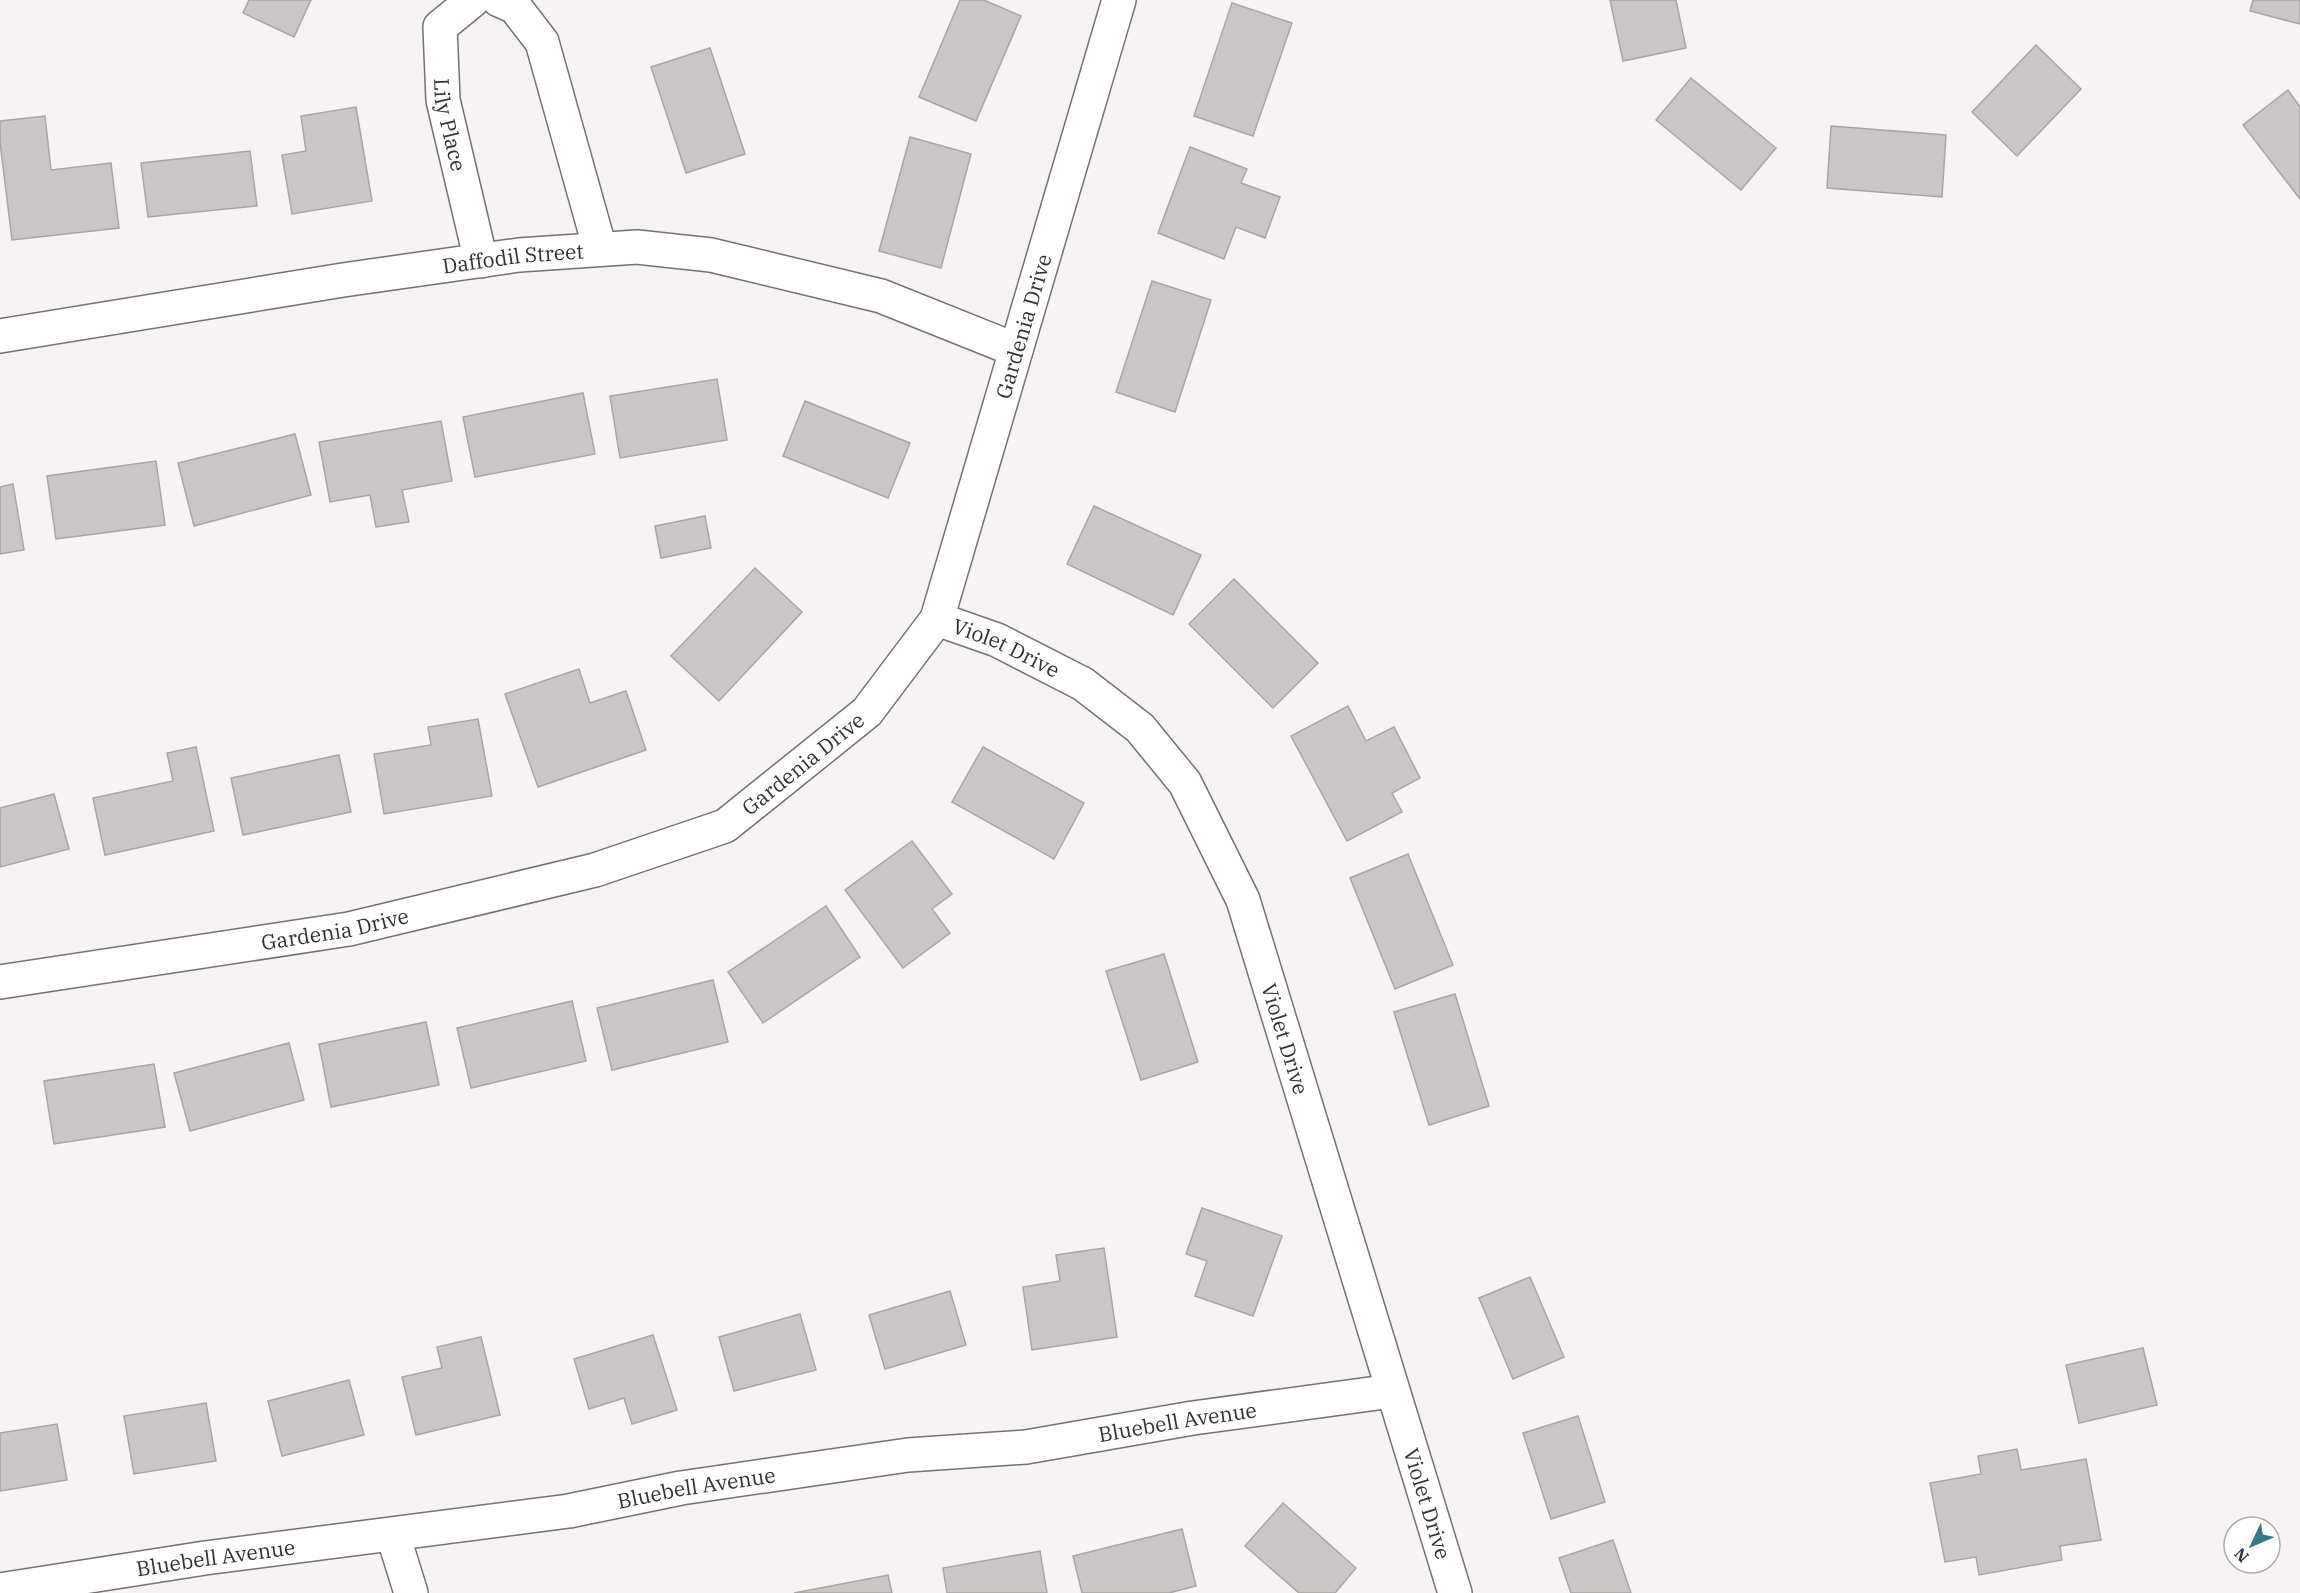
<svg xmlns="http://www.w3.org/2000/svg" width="2300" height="1593" viewBox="0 0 2300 1593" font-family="'IBM Plex Serif',serif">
  <rect width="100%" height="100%" fill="#f7f3f4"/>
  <g fill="#cac6c7" stroke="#a8a5a5" stroke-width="1.5">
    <path d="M249 0H311L294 37 243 13Z"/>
    <path d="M960 0H984L1021 16 976 121 919 97Z"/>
    <path d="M1610 0H1676L1686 48 1623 61Z"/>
    <path d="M2253 0H2300V24L2250 11Z"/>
    <path d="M1232 3 1292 23 1253 136 1194 116Z"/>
    <path d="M2036 45 2081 89 2017 156 1972 112Z"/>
    <path d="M710 48 745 154 686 173 651 67Z"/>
    <path d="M1691 78 1776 148 1741 190 1656 120Z"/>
    <path d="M2288 90 2300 107V199L2243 125Z"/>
    <path d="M356 107 372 201 292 214 282 155 306 151 301 116Z"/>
    <path d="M45 116 51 170 111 163 119 228 12 240 0 142V121Z"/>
    <path d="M1831 126 1946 135 1942 197 1827 188Z"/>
    <path d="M910 137 971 154 941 268 879 251Z"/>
    <path d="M1190 147 1247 169 1241 183 1280 197 1265 238 1236 227 1224 259 1158 233Z"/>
    <path d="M250 151 257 206 148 217 141 163Z"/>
    <path d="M1152 281 1211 300 1175 412 1116 392Z"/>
    <path d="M717 379 727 440 620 458 610 396Z"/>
    <path d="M583 393 595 454 475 477 463 417Z"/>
    <path d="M805 401 910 443 888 498 783 456Z"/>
    <path d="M441 421 452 481 402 490 409 522 376 527 370 495 330 502 319 442Z"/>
    <path d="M295 434 311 495 194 526 178 463Z"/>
    <path d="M156 461 165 525 56 539 47 476Z"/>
    <path d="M13 484 24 550 0 554V487Z"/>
    <path d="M1094 506 1201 555 1173 615 1067 564Z"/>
    <path d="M705 516 711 548 661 558 655 526Z"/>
    <path d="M755 568 802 612 719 701 671 656Z"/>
    <path d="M1234 579 1318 663 1273 708 1189 624Z"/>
    <path d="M579 669 590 703 626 691 646 750 538 787 505 694Z"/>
    <path d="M1348 706 1366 741 1394 727 1420 778 1392 793 1402 812 1347 841 1291 736Z"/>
    <path d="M478 719 492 796 384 814 374 754 431 745 428 727Z"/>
    <path d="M196 747 214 831 105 855 93 798 173 781 167 753Z"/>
    <path d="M983 747 1084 803 1054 859 952 802Z"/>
    <path d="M339 755 351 812 243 835 231 778Z"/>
    <path d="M54 794 69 849 0 867V808Z"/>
    <path d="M912 841 952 894 932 909 950 933 903 968 845 890Z"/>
    <path d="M1408 854 1453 965 1395 989 1350 878Z"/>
    <path d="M826 906 860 957 763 1023 728 972Z"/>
    <path d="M1164 954 1198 1062 1141 1080 1106 971Z"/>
    <path d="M713 980 728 1042 612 1070 597 1008Z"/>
    <path d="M1455 994 1489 1106 1429 1125 1394 1012Z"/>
    <path d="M572 1001 586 1061 471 1088 457 1028Z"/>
    <path d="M426 1022 439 1085 331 1107 319 1044Z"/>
    <path d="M289 1043 304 1100 190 1131 174 1073Z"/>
    <path d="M154 1064 165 1127 54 1144 44 1081Z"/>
    <path d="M1202 1208 1282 1236 1253 1316 1195 1296 1207 1261 1186 1254Z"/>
    <path d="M1104 1248 1117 1337 1032 1350 1023 1287 1060 1281 1056 1255Z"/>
    <path d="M1530 1277 1564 1357 1513 1379 1479 1298Z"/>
    <path d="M950 1291 966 1345 885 1369 869 1315Z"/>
    <path d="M800 1314 816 1370 734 1391 719 1337Z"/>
    <path d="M653 1335 677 1410 632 1424 624 1398 589 1409 574 1359Z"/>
    <path d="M481 1337 500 1415 416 1435 402 1377 442 1368 437 1347Z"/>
    <path d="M2143 1348 2157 1405 2079 1423 2066 1365Z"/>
    <path d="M349 1380 364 1435 282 1456 268 1401Z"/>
    <path d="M206 1403 216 1461 134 1474 124 1416Z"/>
    <path d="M1578 1416 1605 1502 1551 1519 1523 1433Z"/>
    <path d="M57 1424 67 1480 0 1491V1433Z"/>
    <path d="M2017 1449 2021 1470 2086 1459 2101 1540 2060 1546 2062 1560 1979 1575 1976 1557 1945 1562 1930 1483 1981 1474 1978 1456Z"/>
    <path d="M1283 1503 1356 1568 1335 1593H1299L1245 1546Z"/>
    <path d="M1182 1529 1196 1586 1169 1593H1082L1073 1556Z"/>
    <path d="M1613 1540 1631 1593H1571L1559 1558Z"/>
    <path d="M1040 1551 1047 1593H947L943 1568Z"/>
    <path d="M888 1575 892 1593H794Z"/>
  </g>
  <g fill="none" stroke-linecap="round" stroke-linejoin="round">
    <defs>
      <g id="minor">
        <path id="s1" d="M473 0 440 27 443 100 481 261"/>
        <path d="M499 0 515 7 542 42 600 249"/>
        <path id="s2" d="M0 336 343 280 519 255 637 247 711 255 881 296 1016 350"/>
        <path id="s3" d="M937 619 997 640 1083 684 1140 728 1185 783 1243 900 1455 1593"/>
        <path id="s4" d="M0 982 349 929 595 870 725 826 867 712 937 619 1119 0"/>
        <path d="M393 1535 411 1593"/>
        <path id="s5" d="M0 1590 205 1558 569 1511 681 1488 908 1455 1026 1447 1193 1418 1392 1391"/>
      </g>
    </defs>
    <use href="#minor" stroke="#757172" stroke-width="36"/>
    <use href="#minor" stroke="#fff" stroke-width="33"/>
  </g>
  <g text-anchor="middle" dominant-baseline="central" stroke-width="4.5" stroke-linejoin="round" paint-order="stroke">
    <g font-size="21" fill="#323030" stroke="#fff">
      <text stroke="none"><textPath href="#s1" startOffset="141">Lily Place</textPath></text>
      <text stroke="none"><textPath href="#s2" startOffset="519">Daffodil Street</textPath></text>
      <text stroke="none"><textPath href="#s4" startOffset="1347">Gardenia Drive</textPath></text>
      <text stroke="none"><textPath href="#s3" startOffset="75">Violet Drive</textPath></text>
      <text stroke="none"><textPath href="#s4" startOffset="843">Gardenia Drive</textPath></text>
      <text stroke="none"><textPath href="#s4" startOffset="339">Gardenia Drive</textPath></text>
      <text stroke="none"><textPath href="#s3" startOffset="579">Violet Drive</textPath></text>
      <text stroke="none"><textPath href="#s5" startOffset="1190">Bluebell Avenue</textPath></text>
      <text stroke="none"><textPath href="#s5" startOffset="704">Bluebell Avenue</textPath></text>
      <text stroke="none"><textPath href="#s3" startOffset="1065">Violet Drive</textPath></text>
      <text stroke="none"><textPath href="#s5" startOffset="218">Bluebell Avenue</textPath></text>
    </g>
  </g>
  <g transform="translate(2252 1545) rotate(226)"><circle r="28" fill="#ffffff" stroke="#adacac" stroke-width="1.5"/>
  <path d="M0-4.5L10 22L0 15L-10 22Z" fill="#357a88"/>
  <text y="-9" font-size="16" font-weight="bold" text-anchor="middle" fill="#323030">N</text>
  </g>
</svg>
